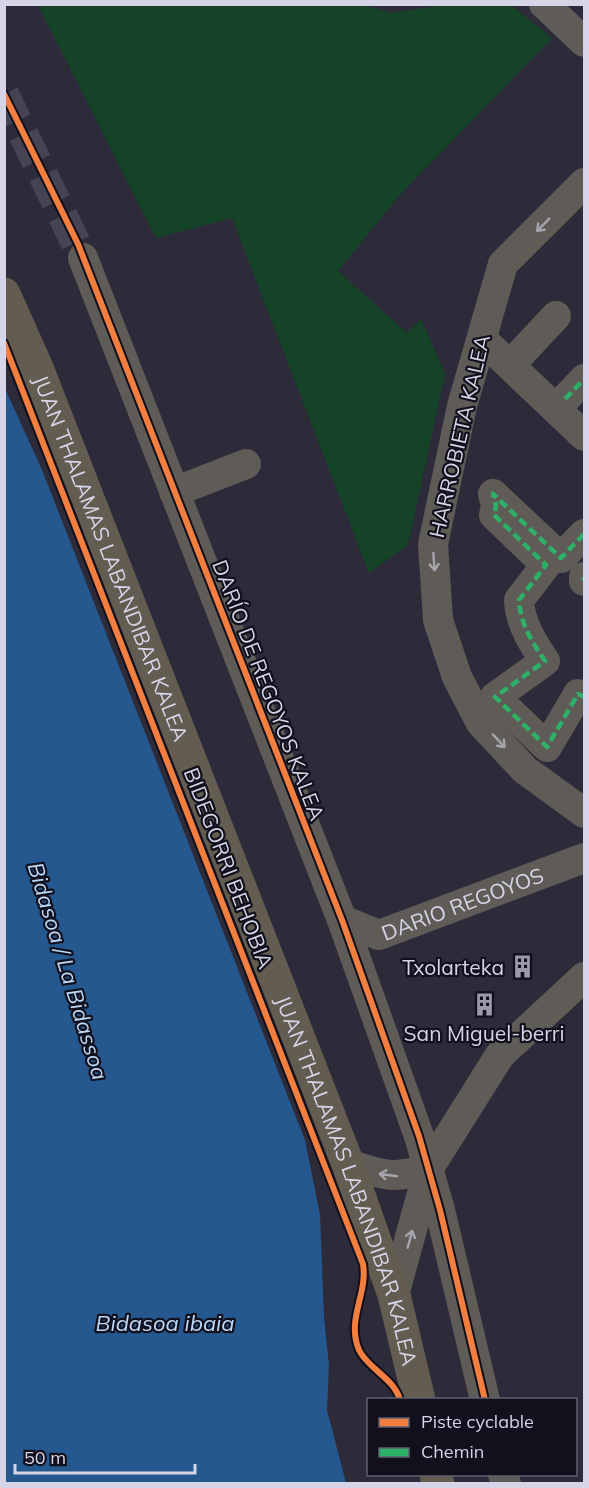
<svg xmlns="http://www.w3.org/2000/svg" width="589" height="1488" viewBox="0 0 589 1488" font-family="Mulish,sans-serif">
  <rect width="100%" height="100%" fill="#2d2b3a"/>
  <path fill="#144327" d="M359 4 391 13 445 5H511L552 38 399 196 338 271 407 333 421 319 445 374 408 545 369 573 232 218 156 238 38 5Z"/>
  <path fill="#24588e" d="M4 386 42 470 305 1140 320 1215 324 1317 329 1365 327 1410 346 1483H5Z"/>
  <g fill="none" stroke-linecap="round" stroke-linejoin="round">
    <path stroke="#464454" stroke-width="30" stroke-dasharray="30 15" stroke-linecap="butt" d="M4 94 83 258"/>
    <g stroke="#5f5c57" stroke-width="30">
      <path d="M544 4 584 42"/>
      <path d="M584 183 503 264 462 406 433 544 438 620 457 677 481 723 525 770 584 813"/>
      <path d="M83 258 342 920 419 1136"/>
      <path d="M482 339 584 436"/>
      <path d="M510 365 556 316"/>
      <path d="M565 399 584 379"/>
      <path d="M174 492 246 464"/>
      <path d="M584 534 561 558 493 494 496 506 494 515 546 565 519 600C520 623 532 642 545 661L495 697 547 747 578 694 584 697"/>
      <path d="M584 577V581"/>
      <path id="s1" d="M342 920 379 935 584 858"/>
      <path d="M348 1164C384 1175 392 1180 429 1168"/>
      <path d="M440 1210 485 1400"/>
      <path d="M394 1295 429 1168 500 1055 584 977"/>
      <path d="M503 1474 506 1484"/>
    </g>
    <g stroke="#625c51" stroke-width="33">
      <path id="s2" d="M4 294 37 368 348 1164 394 1295 419 1400"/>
      <path d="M436 1474 438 1484"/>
    </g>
    <path stroke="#5f5c57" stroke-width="30" d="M419 1136 440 1210"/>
    <g stroke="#2db169" stroke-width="4.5" stroke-dasharray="9 4.5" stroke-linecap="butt">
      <path d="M565 399 584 379"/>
      <path d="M584 534 561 558 493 494 496 506 494 515 546 565 519 600C520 623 532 642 545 661L495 697 547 747 578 694 584 697"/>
      <path d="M584 577V581"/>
    </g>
    <defs>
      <g id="cycleway">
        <path d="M4 94 78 244 342 920 419 1136 440 1210 485 1400"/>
        <path d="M4 343 363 1264C368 1294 346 1319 359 1350 368 1369 394 1378 400 1400"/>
      </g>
    </defs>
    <use href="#cycleway" stroke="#11101c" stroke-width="10"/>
    <use href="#cycleway" stroke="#f27e40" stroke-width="6"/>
  </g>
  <defs><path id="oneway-shaft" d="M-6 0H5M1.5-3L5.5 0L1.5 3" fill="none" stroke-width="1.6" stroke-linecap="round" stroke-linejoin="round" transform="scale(1.5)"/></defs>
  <g stroke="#a6a5ad">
    <use href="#oneway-shaft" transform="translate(543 225) rotate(135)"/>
    <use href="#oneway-shaft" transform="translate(434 562) rotate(86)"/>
    <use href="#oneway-shaft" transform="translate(499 741) rotate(47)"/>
    <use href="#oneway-shaft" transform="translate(388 1175) rotate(-172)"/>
    <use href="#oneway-shaft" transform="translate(410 1239) rotate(-75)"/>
  </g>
  <defs>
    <symbol id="building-bare" viewBox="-9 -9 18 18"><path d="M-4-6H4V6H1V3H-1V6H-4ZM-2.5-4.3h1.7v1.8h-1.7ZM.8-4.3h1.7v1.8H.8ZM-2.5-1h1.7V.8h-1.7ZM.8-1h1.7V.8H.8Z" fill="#9b9aaa" stroke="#11101c" stroke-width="2.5" paint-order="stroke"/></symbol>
  </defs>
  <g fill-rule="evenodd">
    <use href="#building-bare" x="506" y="950" width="33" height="33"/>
    <use href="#building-bare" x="468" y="988" width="33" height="33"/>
  </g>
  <g text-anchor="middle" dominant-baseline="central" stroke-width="4.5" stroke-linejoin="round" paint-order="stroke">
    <g font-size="21" fill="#d6d5e7" stroke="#11101c">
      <text transform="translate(459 436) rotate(-77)">HARROBIETA KALEA</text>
      <text stroke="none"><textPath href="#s2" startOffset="285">JUAN THALAMAS LABANDIBAR KALEA</textPath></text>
      <text transform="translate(269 690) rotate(69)">DARÍO DE REGOYOS KALEA</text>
      <text transform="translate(229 868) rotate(69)">BIDEGORRI BEHOBIA</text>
      <text stroke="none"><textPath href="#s1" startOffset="129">DARIO REGOYOS</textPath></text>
      <text stroke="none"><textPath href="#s2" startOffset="951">JUAN THALAMAS LABANDIBAR KALEA</textPath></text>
    </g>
    <g font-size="21" fill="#d6d5e7" stroke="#11101c" text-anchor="end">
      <text x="504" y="967">Txolarteka</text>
      <text x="484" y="1033" text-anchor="middle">San Miguel-berri</text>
    </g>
    <g font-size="22" font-style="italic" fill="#bad8f9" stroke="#11101c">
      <text transform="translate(68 971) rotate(73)">Bidasoa / La Bidassoa</text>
      <text x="165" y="1323">Bidasoa ibaia</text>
    </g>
  </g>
  <rect width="589" height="1488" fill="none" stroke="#d6d5e7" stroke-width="12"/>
  <rect x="367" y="1398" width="210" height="78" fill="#11101c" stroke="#605f6d" stroke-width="1.5"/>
  <rect x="379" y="1418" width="30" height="9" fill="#f27e40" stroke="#605f6d" stroke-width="1.5"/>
  <text x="421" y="1428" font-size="18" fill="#d6d5e7">Piste cyclable</text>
  <rect x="379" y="1448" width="30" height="9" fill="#2db169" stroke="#605f6d" stroke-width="1.5"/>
  <text x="421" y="1458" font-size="18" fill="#d6d5e7">Chemin</text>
  <path d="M15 1464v9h180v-9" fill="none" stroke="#d6d5e7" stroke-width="3"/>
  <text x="24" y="1464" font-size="18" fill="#d6d5e7" stroke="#11101c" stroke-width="4.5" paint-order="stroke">50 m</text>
</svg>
